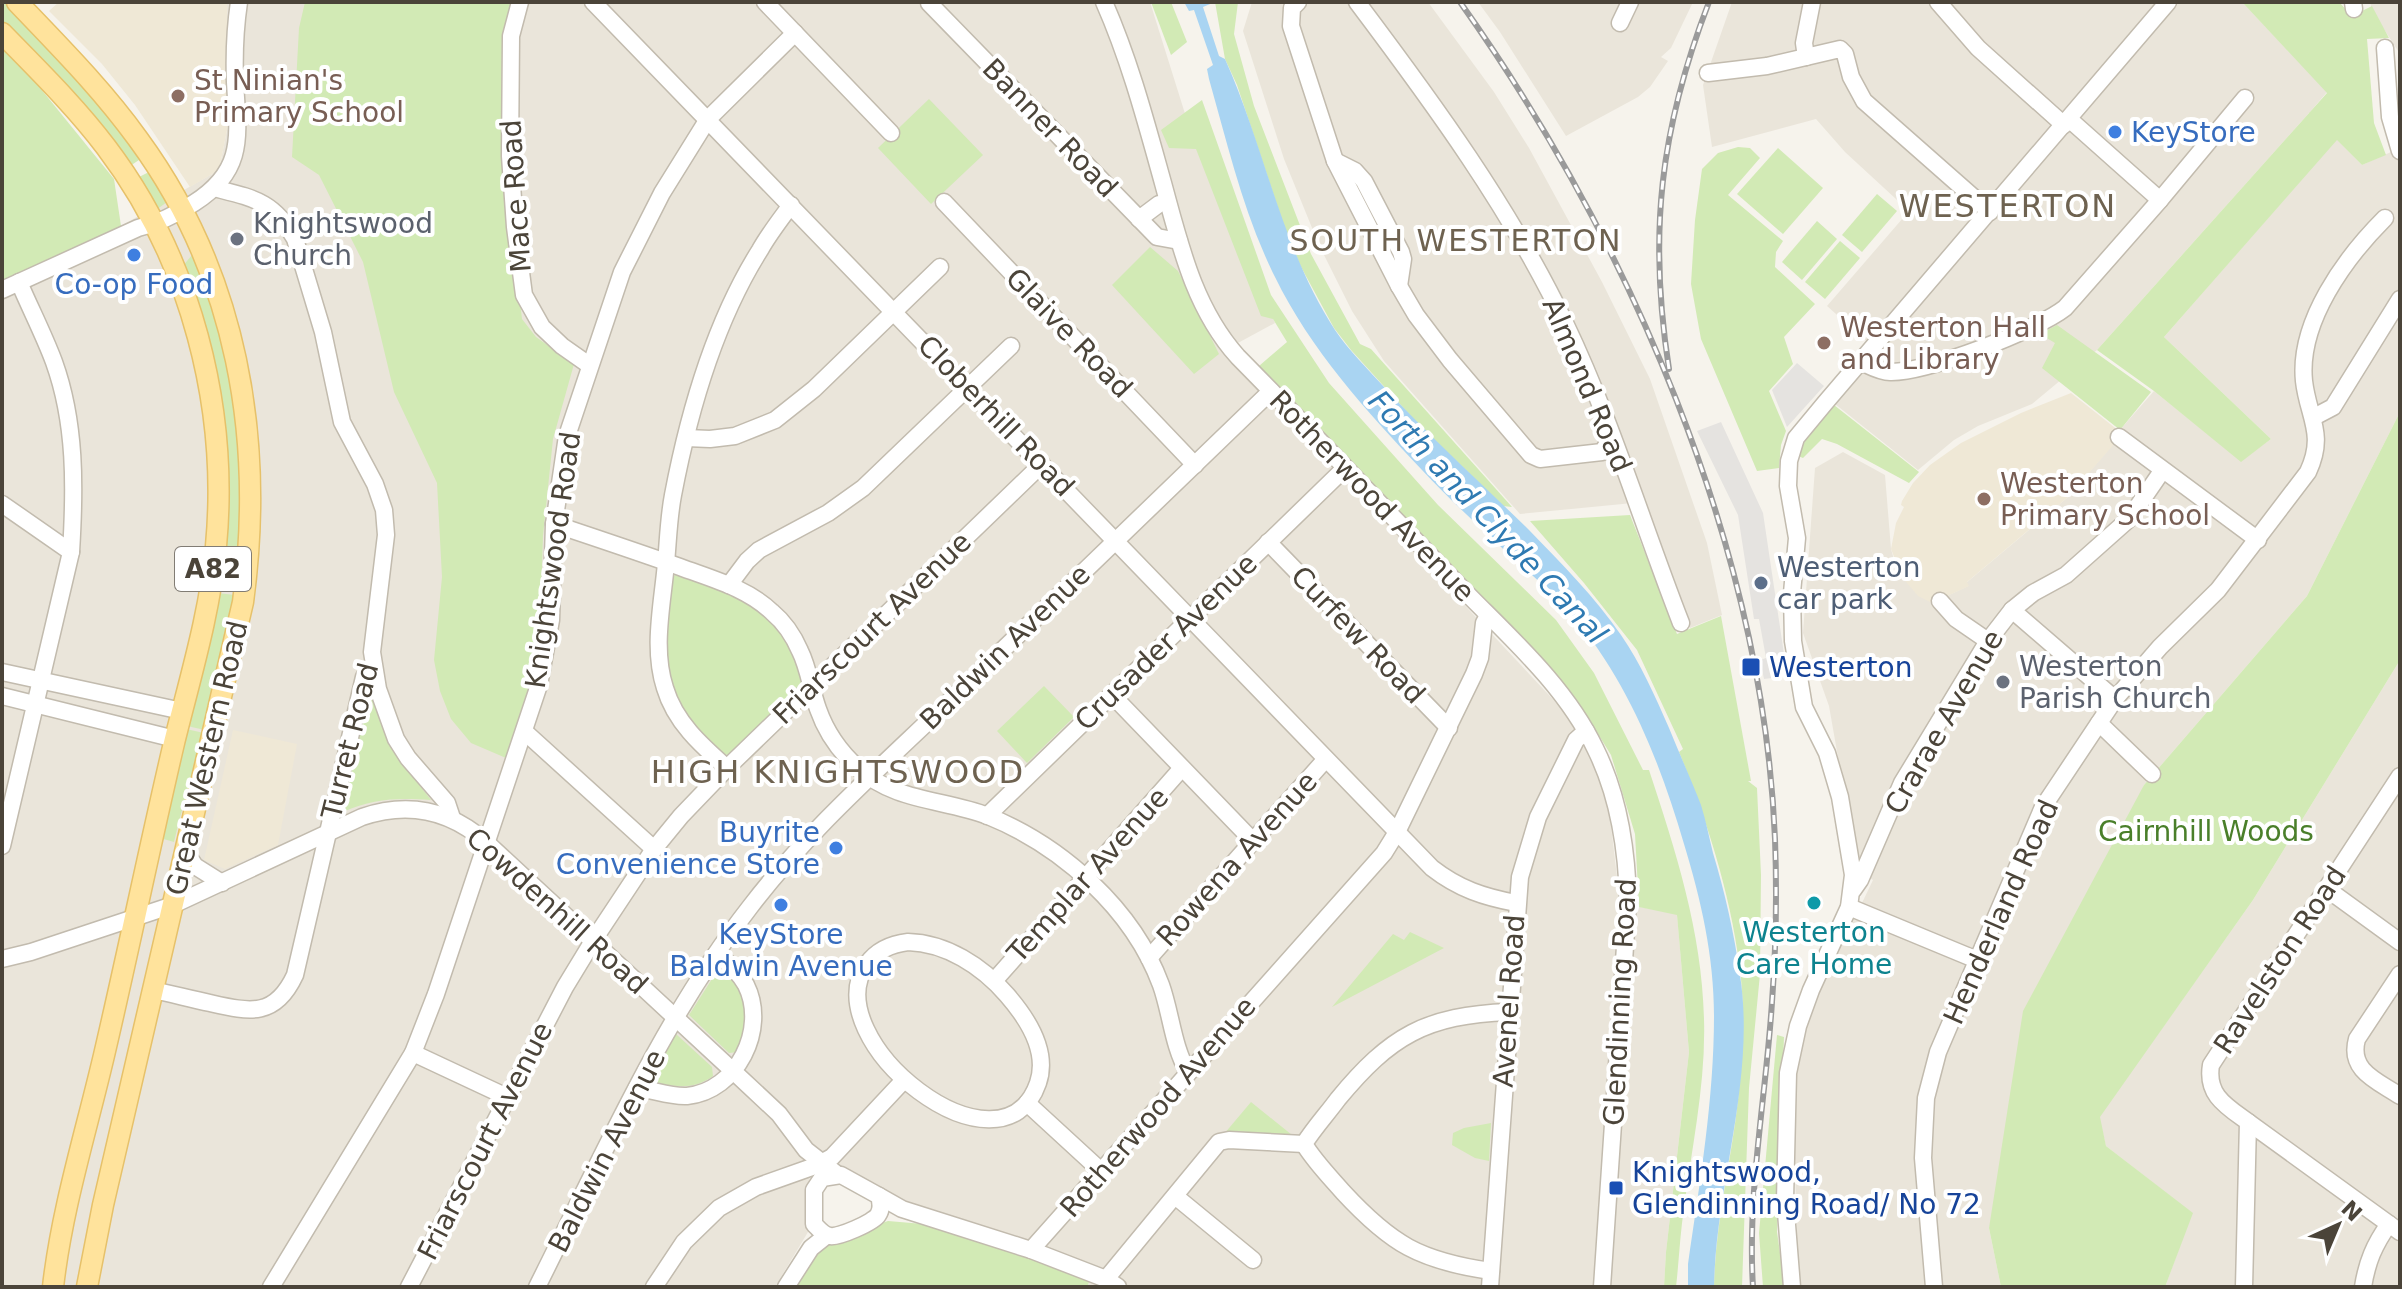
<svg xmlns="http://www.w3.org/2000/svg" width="2402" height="1289" viewBox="0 0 2402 1289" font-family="'DejaVu Sans',sans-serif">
  <rect width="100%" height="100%" fill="#f6f3ec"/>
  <g fill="#eae5da">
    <path d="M227 2H1150L1187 120 1275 323 1225 350 1579 727 1608 800 1620 903 1677 914 1689 1052 1666 1252 1664 1287H1087L1090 1280 935 1225 849 1173 810 1171 808 1232 775 1287H2V283L121 226 219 170 228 125Z"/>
    <path d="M1252 2H1428L1494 92 1529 148 1602 282 1650 379 1707 543 1722 615 1690 628 1643 502 1520 514 1384 361 1352 311 1319 245 1284 159 1243 31Z"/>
    <path d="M1478 2H1693L1671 48 1661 57 1668 61 1650 87 1638 97 1566 136 1500 32Z"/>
    <path d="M1732 2H2242L2327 92 2310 112 2362 165 2400 148V412L2307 596 2144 785 1989 1228 2001 1287H1798L1793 1077 1807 1018 1873 880 1858 871 1829 706 1803 633 1815 468 1843 452 1885 475 1891 549 1895 563 1932 603 1968 586 1966 583 2068 497 2114 443 2119 431 2154 391 2241 461 2271 439 2164 337 2336 140 2309 113 2097 350 2032 404 1978 426 1954 440 1918 470 1835 404 1880 353 1827 306 1909 211 1845 152 1816 119 1712 147 1703 85Z"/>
    <path d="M2370 2H2400V54L2373 12Z"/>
    <path d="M2400 660V1287H2165L2192 1213 2106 1146 2099 1117 2253 900Z"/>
  </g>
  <g fill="#efe8d6">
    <path d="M59 2H227L228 125 219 170 190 187 135 105 102 64 49 11Z"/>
    <path d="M2071 393 2119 431 2115 443 2068 497 1967 582 1969 586 1932 603 1918 596 1902 577 1891 549 1896 523 1904 507 1901 505 1902 501 1913 483 1930 465 1961 443 2021 413Z"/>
    <path d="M233 730 297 744 278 845 225 869 204 860Z"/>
  </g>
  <g fill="#d2eab5">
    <path d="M2 2H6L90 91 140 156 139 160 130 166 2 24Z"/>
    <path d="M305 2H515L502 36 501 132 522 319 536 337 574 364 553 439 543 536 539 658 506 758 471 743 451 719 440 691 434 660 442 577 437 483 394 392 363 262 319 175 292 157 299 28Z"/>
    <path d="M1151 2H1171L1187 42 1171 55Z"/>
    <path d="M1215 2H1238L1234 34 1254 106 1311 254 1360 344 1371 349 1512 507 1503 506 1418 424 1351 350 1334 328 1300 265 1283 223 1237 85 1225 59Z"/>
    <path d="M2242 2H2339L2352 16 2372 6 2389 38 2367 39 2374 123 2386 155 2362 165 2337 140 2164 337 2271 439 2241 462 2154 391 2097 350 2327 93Z"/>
    <path d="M2 41 114 179 121 226 2 283Z"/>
    <path d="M929 99 983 155 931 204 878 148Z"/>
    <path d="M1202 100 1271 295 1329 383 1438 505 1556 620 1594 673 1643 770H1649C1676 852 1702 932 1704 1019 1706 1082 1692 1146 1684 1208 1680 1234 1679 1261 1676 1287H1664L1666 1252 1689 1052 1677 915 1639 907 1635 834 1611 755 1585 713 1545 662 1259 366 1287 342 1273 319 1261 316 1196 149 1169 148 1161 130Z"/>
    <path d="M1738 147 1750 148 1760 158 1728 195 1783 241 1776 252 1775 267 1815 304 1784 337 1793 364 1769 391 1786 431 1781 445 1779 468 1757 471 1701 339 1691 284 1695 220 1702 169 1718 153Z"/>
    <path d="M1778 148 1823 188 1783 234 1737 194Z"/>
    <path d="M149 172 167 202 156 210 137 178Z"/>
    <path d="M1877 194 1897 211 1862 252 1842 235Z"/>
    <path d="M1817 221 1837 239 1802 280 1782 262Z"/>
    <path d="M1840 241 1860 258 1825 299 1805 282Z"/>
    <path d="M1150 247 1178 271 1219 354 1194 374 1112 285Z"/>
    <path d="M193 254 217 317 236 396 243 494 237 591 217 589 224 524 181 268Z"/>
    <path d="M2057 325 2151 392 2120 430 2042 368 2055 343 2040 334Z"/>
    <path d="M1834 405 1919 472 1909 483 1837 444 1822 439 1803 458 1798 456 1803 444Z"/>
    <path d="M2400 412V660L2253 900 2100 1117 2106 1146 2193 1213 2165 1287H2001L1989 1228 2023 1011 2144 785 2307 596Z"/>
    <path d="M1630 515 1677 634 1721 616 1751 781H1748L1757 788 1761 875 1760 974 1749 1088 1742 1287H1714C1715 1224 1731 1163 1738 1100 1742 1061 1745 1019 1741 979 1733 901 1708 823 1679 752L1683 749 1637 650 1584 583 1530 521Z"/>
    <path d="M675 575C688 577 700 583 711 587 749 602 779 621 795 659 800 670 806 678 800 689L729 755C718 755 712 746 705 738 657 691 665 638 672 578Z"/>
    <path d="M217 593 235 595 205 730 187 726Z"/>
    <path d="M1044 686 1074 717 1027 763 997 731Z"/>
    <path d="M371 691 387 735 400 760 431 800C398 798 374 798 343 812L340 810 368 693Z"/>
    <path d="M186 729 204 733C195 770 182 805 174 842L160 838Z"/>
    <path d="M1410 932 1444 948 1332 1007 1393 934 1404 940Z"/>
    <path d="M719 968C737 971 745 997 746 1014 746 1026 740 1040 738 1052L729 1053 689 1015Z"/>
    <path d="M676 1034 712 1067 713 1076C693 1091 673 1086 650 1082L670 1037Z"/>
    <path d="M1777 1035 1784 1037 1777 1232 1785 1287H1763L1759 1233Z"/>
    <path d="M1251 1102 1292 1135 1224 1134Z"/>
    <path d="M1491 1123 1489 1161 1475 1158 1452 1145 1453 1133 1464 1128Z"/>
    <path d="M888 1221 935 1225 1090 1280 1087 1287H795L822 1244Z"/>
  </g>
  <g fill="#e5e3e0">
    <path d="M1797 363 1824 386 1787 427 1772 390Z"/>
    <path d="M1721 422 1763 513 1784 654 1777 660 1772 678 1764 679 1760 660 1766 658 1759 619H1754L1738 515 1697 431Z"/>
  </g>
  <path fill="#a9d4f2" d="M1184 2H1215L1203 7 1219 56 1225 59C1265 148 1281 247 1335 330 1349 351 1368 369 1385 388 1431 438 1481 483 1529 530 1561 563 1595 597 1621 635 1641 664 1655 696 1669 728 1679 753 1691 779 1701 805 1706 821 1709 837 1713 853 1725 893 1734 933 1740 975 1756 1079 1716 1183 1714 1287H1688V1264C1700 1181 1714 1099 1714 1016 1714 956 1701 900 1684 844 1660 762 1628 681 1572 615 1555 594 1534 577 1514 559 1483 530 1451 501 1422 470 1367 412 1310 349 1275 277 1244 215 1228 146 1209 79L1207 69 1213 65 1194 10 1189 11Z"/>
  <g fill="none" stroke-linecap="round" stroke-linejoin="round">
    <defs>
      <g id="minor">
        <path d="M520 2 511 36 510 156 515 227 524 295 542 327 562 346 589 365"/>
        <path d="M593 2 1432 868C1459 889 1484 897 1516 903"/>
        <path d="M765 2 891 133"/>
        <path d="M1104 2C1130 61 1146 122 1163 183 1180 245 1194 308 1238 357 1309 429 1379 503 1450 576 1500 629 1563 681 1595 748 1619 796 1627 848 1628 902L1602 1287"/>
        <path d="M1298 2 1292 8 1291 26 1335 161 1399 286 1416 315 1450 360 1531 455 1540 459 1602 452 1611 439"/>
        <path d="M1357 2C1433 103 1510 208 1565 323 1611 419 1642 523 1681 623"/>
        <path d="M1938 2 1978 48 2064 125"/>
        <path d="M2353 2 2354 9"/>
        <path d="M929 3 1157 237 1179 241"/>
        <path d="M1620 23 1630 2"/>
        <path d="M2385 48 2390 117 2400 151"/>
        <path d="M1806 57 1804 43 1812 2"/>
        <path d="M1708 73 1767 66 1840 49 1845 54 1851 77 1864 101 1990 212"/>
        <path d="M2069 119 2160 200"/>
        <path d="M1335 161 1355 171 1364 181 1401 252 1403 259 1399 286"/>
        <path d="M214 188C253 198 274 201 295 239L323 332 342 422 375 484 384 510 386 535 372 652 378 689 396 739 408 758 447 803 452 818"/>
        <path d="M944 202 1195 465"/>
        <path d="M1139 219 1159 204"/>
        <path d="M2 290 138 228C159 223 177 214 194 203 246 170 238 135 235 82 234 55 235 29 239 2"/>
        <path d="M1861 362C1870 366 1880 372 1890 372 1926 373 2037 330 2065 308L2160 200 2245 98"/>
        <path d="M2314 417 2333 407 2400 299"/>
        <path d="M2119 437 2258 540"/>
        <path d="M686 438 710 439 735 436 775 420 814 389 940 267"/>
        <path d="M2 504 71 552"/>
        <path d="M554 524C596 538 638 552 680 567 712 579 747 588 772 612 784 622 794 637 800 651 809 669 811 690 818 709 826 732 840 752 858 768 895 802 944 799 988 816 1062 846 1133 909 1161 985 1171 1013 1173 1047 1188 1072"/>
        <path d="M1268 542 1449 728"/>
        <path d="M729 585 747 561 759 550 828 513 863 488 1011 346"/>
        <path d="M1940 601 1956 619 1988 641"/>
        <path d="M2012 610 2115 699"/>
        <path d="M2 672 182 711"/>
        <path d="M1112 695 1253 841"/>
        <path d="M2 696 175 739"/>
        <path d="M2099 723 2152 774"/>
        <path d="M525 732 654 849"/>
        <path d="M727 768C701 745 675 722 665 688 653 651 661 611 665 573 668 547 668 521 673 495 689 411 714 323 760 250 769 234 780 220 791 205"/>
        <path d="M987 816 1345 468"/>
        <path d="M2 846 71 552C75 488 76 423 54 362 44 335 30 308 19 282"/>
        <path d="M185 851 195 866 222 883"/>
        <path d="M2327 889 2400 942"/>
        <path d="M1853 890 1860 880 1902 783 1988 641 2012 610 2033 593 2066 575 2129 519 2162 471"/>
        <path d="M1849 907 1977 960"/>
        <path d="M908 942C946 943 982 966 1007 995 1027 1018 1049 1051 1038 1083 1002 1188 813 1039 867 964 877 950 891 944 908 942Z"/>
        <path d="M1149 958 1325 760"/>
        <path d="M2 959 31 952 173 905 362 817C409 801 450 810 487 843L733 1071 779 1114 806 1150 838 1175"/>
        <path d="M2400 974 2357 1039C2348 1071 2378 1081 2400 1096"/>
        <path d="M994 981 1182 768"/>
        <path d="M153 990C172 994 191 999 210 1003 250 1012 275 1018 295 975L364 677 373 665"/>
        <path d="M413 1053 507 1097"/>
        <path d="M637 1088C654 1090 670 1097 687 1096 737 1091 768 1029 746 985 739 972 728 963 717 953"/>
        <path d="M1027 1103 1101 1171"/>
        <path d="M2248 1122 2400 1232"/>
        <path d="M841 1175 879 1196C881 1203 882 1209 878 1215 874 1222 838 1238 830 1236 823 1235 819 1229 814 1224V1190L822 1178Z"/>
        <path d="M879 1196 902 1209 1031 1250 1106 1279 1118 1287"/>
        <path d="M1175 1196 1253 1260"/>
        <path d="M1031 1250 1384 853 1397 832 1474 674 1480 658 1484 623 1488 616"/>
        <path d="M1491 1271C1420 1261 1391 1244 1343 1192 1330 1177 1315 1162 1304 1144 1314 1128 1327 1114 1338 1099 1390 1036 1426 1015 1509 1012"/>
        <path d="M1106 1279 1219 1142 1229 1140 1304 1144"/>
        <path d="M271 1287 413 1053 436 994 539 685 551 620 554 524 567 436 622 272 662 193 708 119 795 33"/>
        <path d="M409 1287 565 987 593 941 654 849 681 816 730 765 1042 464"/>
        <path d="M537 1287C602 1158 661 1021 750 907 811 827 889 760 961 690 1065 591 1168 491 1271 391"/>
        <path d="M654 1287 684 1242 719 1208 756 1187 815 1166 832 1157 904 1080"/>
        <path d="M786 1287 811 1248 826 1236"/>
        <path d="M1490 1287 1520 877 1538 817 1576 740 1586 731"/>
        <path d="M1792 1287 1785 1200 1788 1073 1798 1026 1811 990 1849 907 1853 875 1840 797 1827 753 1804 707 1793 641 1792 593 1797 538 1788 486 1789 461 1796 438 1825 403 2168 2"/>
        <path d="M1934 1287 1923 1158 1926 1098 1938 1052 2043 807 2115 699 2160 647 2218 590 2308 472C2326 434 2308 417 2304 381 2298 322 2345 258 2385 218"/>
        <path d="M2244 1287 2248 1122C2226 1106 2206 1095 2211 1065L2400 776"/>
        <path d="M2363 1287C2367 1262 2374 1245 2389 1224"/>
      </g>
      <g id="major">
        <path d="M17 2C59 46 102 89 138 139 237 274 265 438 243 602L103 1205 87 1287"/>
        <path d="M2 33C38 70 75 106 106 147 191 259 229 407 216 546 210 613 190 678 174 743 150 845 129 948 105 1051 87 1129 62 1207 53 1287"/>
      </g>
    </defs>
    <use href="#minor" stroke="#c2bbae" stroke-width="19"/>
    <use href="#major" stroke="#e6c16a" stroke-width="23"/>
    <use href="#minor" stroke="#fff" stroke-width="16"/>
    <use href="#major" stroke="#ffe39c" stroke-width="20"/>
    <defs>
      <g id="rail">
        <path d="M1460 2C1628 239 1763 545 1775 839 1777 893 1776 948 1772 1002 1766 1097 1747 1192 1753 1287"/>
        <path d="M1669 369C1648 234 1660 129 1709 2"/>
      </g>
    </defs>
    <use href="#rail" stroke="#9a9a9a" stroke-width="6"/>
    <use href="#rail" stroke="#fff" stroke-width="3" stroke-dasharray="9" stroke-linecap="butt"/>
  </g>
  <g fill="#8d6e63" stroke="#fff" stroke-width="3">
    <circle cx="178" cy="96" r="8"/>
    <circle cx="1824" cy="343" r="8"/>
    <circle cx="1984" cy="499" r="8"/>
  </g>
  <g fill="#3f7fe0" stroke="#fff" stroke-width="3">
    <circle cx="2115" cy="132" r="8"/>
    <circle cx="134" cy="255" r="8"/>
    <circle cx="836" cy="848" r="8"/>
    <circle cx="781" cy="905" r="8"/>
  </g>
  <g fill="#6b7280" stroke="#fff" stroke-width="3">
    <circle cx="237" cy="239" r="8"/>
    <circle cx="2003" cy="682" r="8"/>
  </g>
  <circle fill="#5c6f8a" stroke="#fff" stroke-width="3" cx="1761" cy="583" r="8"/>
  <g fill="#1a4fb4" stroke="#fff" stroke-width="3">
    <rect x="1741" y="657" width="20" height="20" rx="4"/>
    <rect x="1608" y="1180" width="16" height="16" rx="4"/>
  </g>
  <circle fill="#0f9aa8" stroke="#fff" stroke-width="3" cx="1814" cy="903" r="8"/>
  <g text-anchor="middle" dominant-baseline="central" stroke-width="8" stroke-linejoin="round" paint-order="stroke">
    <rect fill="#fff" stroke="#817c74" stroke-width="2" x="175" y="547" width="76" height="44" rx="6"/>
    <g font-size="26" font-weight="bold" fill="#4b4439">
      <text x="213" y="569">A82</text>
    </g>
    <g font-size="28" fill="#785e54" stroke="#fff" text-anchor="start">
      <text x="194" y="80">St Ninian's<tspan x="194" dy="32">Primary School</tspan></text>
      <text x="1840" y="327">Westerton Hall<tspan x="1840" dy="32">and Library</tspan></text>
      <text x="2000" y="483">Westerton<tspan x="2000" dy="32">Primary School</tspan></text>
    </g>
    <g font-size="28" fill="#4b4439" stroke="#fff">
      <text transform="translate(1050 128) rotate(46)">Banner Road</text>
      <text transform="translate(516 196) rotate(-94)">Mace Road</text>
      <text transform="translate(1069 333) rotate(46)">Glaive Road</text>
      <text transform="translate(1587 385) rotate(67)">Almond Road</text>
      <text transform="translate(996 416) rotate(46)">Cloberhill Road</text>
      <text transform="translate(1372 496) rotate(46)">Rotherwood Avenue</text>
      <text transform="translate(553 560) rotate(-82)">Knightswood Road</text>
      <text transform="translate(872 628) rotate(-44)">Friarscourt Avenue</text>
      <text transform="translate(1358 635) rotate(46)">Curfew Road</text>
      <text transform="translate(1166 642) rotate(-44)">Crusader Avenue</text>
      <text transform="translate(1005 647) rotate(-44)">Baldwin Avenue</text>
      <text transform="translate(1944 722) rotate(-60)">Crarae Avenue</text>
      <text transform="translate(350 741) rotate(-76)">Turret Road</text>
      <text transform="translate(207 758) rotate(-77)">Great Western Road</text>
      <text transform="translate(1237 859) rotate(-48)">Rowena Avenue</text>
      <text transform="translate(1088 875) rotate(-48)">Templar Avenue</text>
      <text transform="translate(557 911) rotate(42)">Cowdenhill Road</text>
      <text transform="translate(2001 912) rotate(-66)">Henderland Road</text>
      <text transform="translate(2280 960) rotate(-57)">Ravelston Road</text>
      <text transform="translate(1509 1001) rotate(-86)">Avenel Road</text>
      <text transform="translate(1620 1002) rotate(-87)">Glendinning Road</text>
      <text transform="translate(1158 1107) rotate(-49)">Rotherwood Avenue</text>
      <text transform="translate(485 1141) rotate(-63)">Friarscourt Avenue</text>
      <text transform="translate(607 1151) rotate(-63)">Baldwin Avenue</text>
    </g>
    <g font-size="28" fill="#366cbe" stroke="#fff">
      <text x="2131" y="132" text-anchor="start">KeyStore</text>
      <text x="134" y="284">Co-op Food</text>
      <text x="820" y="832" text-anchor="end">Buyrite<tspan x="820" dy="32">Convenience Store</tspan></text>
      <text x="781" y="934">KeyStore<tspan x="781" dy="32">Baldwin Avenue</tspan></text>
    </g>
    <g font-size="28" fill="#5b616d" stroke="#fff" text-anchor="start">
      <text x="253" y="223">Knightswood<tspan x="253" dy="32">Church</tspan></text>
      <text x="2019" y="666">Westerton<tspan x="2019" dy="32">Parish Church</tspan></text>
    </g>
    <g font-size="28" fill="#4e5e75" stroke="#fff" text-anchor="start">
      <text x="1777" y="567">Westerton<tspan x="1777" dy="32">car park</tspan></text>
    </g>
    <g font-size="28" fill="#164399" stroke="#fff" text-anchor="start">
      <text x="1769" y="667">Westerton</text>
      <text x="1632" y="1172">Knightswood,<tspan x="1632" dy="32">Glendinning Road/ No 72</tspan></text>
    </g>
    <g font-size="28" fill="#4a7f2a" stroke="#fff">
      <text x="2206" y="831">Cairnhill Woods</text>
    </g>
    <g font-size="28" fill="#0d838f" stroke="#fff">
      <text x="1814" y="932">Westerton<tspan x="1814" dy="32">Care Home</tspan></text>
    </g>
    <g font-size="30" letter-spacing="2" fill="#6e6250" stroke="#fff">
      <text x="1456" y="240">SOUTH WESTERTON</text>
    </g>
    <g font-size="30" font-style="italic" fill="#2e7ab2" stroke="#fff">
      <text transform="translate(1488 517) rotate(47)">Forth and Clyde Canal</text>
    </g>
    <g font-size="32" letter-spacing="2" fill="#6e6250" stroke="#fff">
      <text x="2008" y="206">WESTERTON</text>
      <text x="838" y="772">HIGH KNIGHTSWOOD</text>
    </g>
  </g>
  <rect width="2402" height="1289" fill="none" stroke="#4b4439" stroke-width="8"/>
  <g transform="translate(2338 1225) rotate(44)" stroke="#ffffff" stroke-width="6" paint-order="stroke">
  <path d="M0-6L14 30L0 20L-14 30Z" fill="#4b4439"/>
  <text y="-12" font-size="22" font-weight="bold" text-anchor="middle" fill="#4b4439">N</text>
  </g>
</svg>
